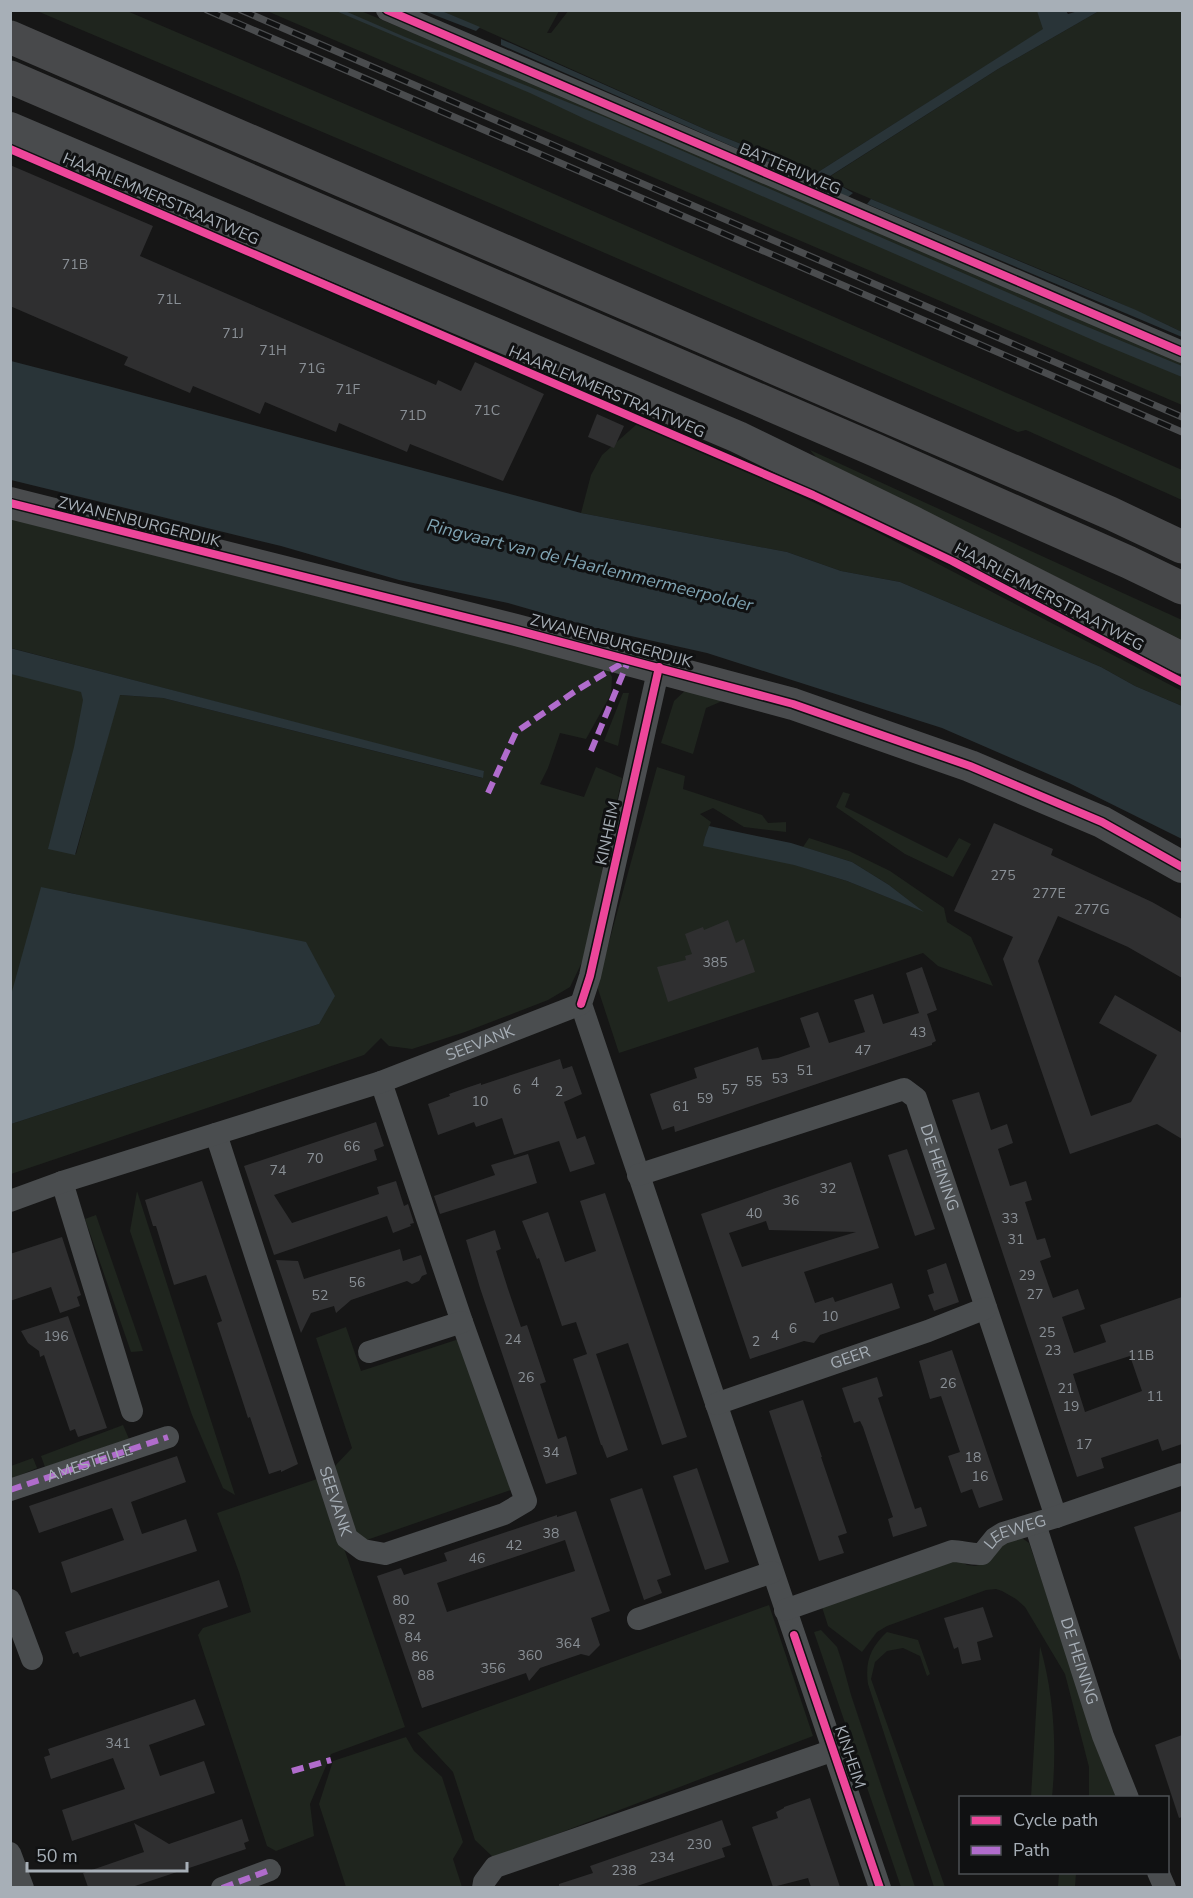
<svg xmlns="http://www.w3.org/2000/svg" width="1193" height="1898" viewBox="0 0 1193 1898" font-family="'Nunito Sans',sans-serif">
  <rect width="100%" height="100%" fill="#161616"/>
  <g fill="#1f251e">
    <path d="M569 10H1037L1044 29 815 174 709 131 442 11H559L547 33H551Z"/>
    <path d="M37 11H127L495 168 1182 470V500L1026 430 1018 432 478 198Z"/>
    <path d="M267 11H361L1182 358V405Z"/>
    <path d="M1099 11H1182V332C1066 276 944 233 826 179L998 69Z"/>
    <path d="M637 424 751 473 873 530 1182 691V706L1135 686 1101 667 900 582 841 571 787 552 581 513 591 475 602 455Z"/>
    <path d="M810 450 1182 620V640L816 457Z"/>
    <path d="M11 518 604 662 612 677 611 694 586 739 560 733 548 768 540 784 584 797 596 767 622 778 583 960 570 987 548 1000 465 1032 412 1049 389 1046 381 1038 364 1055 11 1174V1124L319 1024 83 896 67 892 11 1036V664L95 685 56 850 76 854 119 695 163 698 482 778 484 772 11 648Z"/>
    <path d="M688 688 727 699 706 708 693 754 661 743 674 701Z"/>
    <path d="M623 693H629L618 746 604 741Z"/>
    <path d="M657 767 685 776 683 789 762 815 768 823 786 822V832L744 827 713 808 700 814 711 822 705 837 847 881 922 911 889 885 852 862 803 847 809 838 849 851 890 871 944 908 947 922 971 937 993 986 938 966 923 953 619 1053 597 986Z"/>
    <path d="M843 792 850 794 845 807 947 858 959 838 971 844 953 877 905 854 836 807Z"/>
    <path d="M137 1191 235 1495 223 1488 192 1415 130 1231Z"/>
    <path d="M96 1215 143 1351 131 1352 85 1219Z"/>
    <path d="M346 1327 361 1371 459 1339 511 1490 358 1543 333 1468 352 1448 316 1338Z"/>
    <path d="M123 1425 129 1439 45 1467 41 1456Z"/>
    <path d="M33 1458 37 1468 11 1479V1466Z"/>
    <path d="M320 1478 405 1727 331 1754 310 1804 314 1836 276 1851 267 1846 198 1635 203 1628 251 1612 239 1572 217 1513Z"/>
    <path d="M1019 1536 1029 1543 1116 1797H1089V1767L1065 1674 1025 1607 1016 1599 1002 1591 996 1589 986 1590 887 1626 877 1632 862 1652 828 1626 822 1607 954 1558 967 1565 975 1566 983 1564 1000 1545Z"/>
    <path d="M769 1605 813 1736 494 1858 475 1840 453 1772 417 1733Z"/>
    <path d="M821 1630 837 1647 842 1662 851 1695 915 1887H901L814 1632Z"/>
    <path d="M887 1632 918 1640 930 1674 927 1676 920 1656 903 1648 887 1651 875 1662 871 1679 945 1887H934L868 1684C865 1662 870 1648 887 1632Z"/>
    <path d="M1040 1646C1054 1695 1057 1747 1052 1797H1031Z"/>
    <path d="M406 1737 414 1751 442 1777 463 1842 453 1859 462 1887H346L319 1804 333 1761Z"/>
    <path d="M1059 1873H1076L1075 1887H1058Z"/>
  </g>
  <g fill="#293438">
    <path d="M336 11H345L405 37 607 118 1066 318 1182 366V377L1102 344 585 119 530 93Z"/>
    <path d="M424 11H442L480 27 476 31Z"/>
    <path d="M1037 11H1066L1068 14 1078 11H1099L998 69 827 178 853 193 848 197 501 45V39L709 131 815 174 1043 29Z"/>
    <path d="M871 199 1136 310 1182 332V337L867 204Z"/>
    <path d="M11 361 108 386 581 513 787 552 841 571 900 582 1101 667 1135 686 1182 706V839L1069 783 942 728 707 653 595 628 508 603 399 580 281 546 11 480Z"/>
    <path d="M10 648 484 771 483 778 163 698 120 695 75 855 48 849 74 747 83 700 81 692 11 674Z"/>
    <path d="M709 826 791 843 852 862 889 885 924 912 847 881 794 865 703 846 705 837Z"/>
    <path d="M41 887 306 942 335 996 319 1024 11 1124V995Z"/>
  </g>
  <g fill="#2f2f30" fill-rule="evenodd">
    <path d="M10 165 153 226 140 256 436 385 438 380 461 391 475 362 544 394 503 481 410 444 407 452 339 423 336 432 265 402 260 414 193 386 190 393 124 365 128 357 10 306Z"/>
    <path d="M597 414 624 426 614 448 588 437Z"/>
    <path d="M994 823 1053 849 1051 855 1152 902 1182 919V978L1128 947 1058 916 1038 961 1091 1116 1131 1102 1157 1055 1099 1023 1115 995 1182 1033V1139L1157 1124 1070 1154 1003 959 1013 937 954 911Z"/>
    <path d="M728 920 736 943 744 939 755 972 668 1002 657 967 686 960 685 956 692 954 685 934 703 927 704 930Z"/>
    <path d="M922 967 937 1010 927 1014 936 1041 932 1043V1045L675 1132 674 1126 662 1130 650 1094 697 1078 694 1068 758 1047 762 1060 778 1058 810 1047 800 1018 818 1012 829 1043 865 1032 854 1000 873 994 883 1024 919 1013 906 973Z"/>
    <path d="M560 1059 563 1069 572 1066 582 1094 564 1102 577 1139 585 1136 595 1164 570 1172 559 1141 514 1155 502 1118 476 1127 474 1122 438 1135 428 1104 450 1096 449 1094 466 1088 481 1083V1085Z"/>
    <path d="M979 1092 991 1130 1007 1124 1013 1143 998 1149 1010 1186 1026 1181 1032 1200 1025 1202 1037 1240 1045 1238 1051 1257 1040 1261 1053 1298 1078 1289 1085 1309 1062 1317 1074 1353 1106 1342 1100 1325 1182 1297V1444L1162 1451 1158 1439 1101 1458 1104 1468 1077 1477 952 1100ZM1130 1356 1142 1391 1085 1412 1073 1374Z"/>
    <path d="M376 1122 384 1146 374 1150 377 1160 274 1195 292 1223 379 1194 377 1187 396 1181 404 1206 408 1204 414 1223 410 1224 411 1226 393 1233 387 1216 274 1255 244 1166Z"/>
    <path d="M907 1149 935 1229 915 1236 888 1155Z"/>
    <path d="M528 1154 537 1183 440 1214 434 1196 495 1175 491 1165Z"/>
    <path d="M851 1162 879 1248 804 1272 815 1303 833 1297 835 1302 892 1283 900 1308 820 1335 814 1343 804 1341 750 1359 701 1214ZM766 1221 769 1230 856 1232 742 1267 729 1233Z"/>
    <path d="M202 1181 298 1464 281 1472V1470L269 1474 250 1417 248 1418 239 1390 217 1323 222 1321 206 1275 174 1285 156 1226H153L145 1200Z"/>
    <path d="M605 1193 687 1437 662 1445 628 1343 596 1354 628 1450 607 1458 602 1445H601L573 1359 587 1354 576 1322 562 1326 539 1258 537 1259 522 1221 548 1212 565 1262 596 1251 580 1201Z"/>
    <path d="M495 1230 501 1249 496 1251 508 1289 521 1327 527 1325 546 1382 540 1384 558 1439 566 1436 577 1474 546 1484 480 1288 466 1240Z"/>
    <path d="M62 1237 81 1295 77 1297 80 1306 60 1313 51 1287 10 1301V1254Z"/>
    <path d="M400 1249 403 1261 421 1255 427 1274 422 1276 419 1281 412 1284 407 1281 351 1300 336 1313 334 1306 311 1313 301 1333 276 1260 298 1261 304 1279Z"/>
    <path d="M946 1263 959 1302 934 1311 928 1295 934 1293 927 1270Z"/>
    <path d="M68 1316 107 1428 78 1437 75 1429 70 1431 44 1355 40 1357 39 1351 28 1343 21 1331Z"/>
    <path d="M952 1350 1003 1500 979 1508 972 1489 961 1493 948 1456 960 1452 941 1396 930 1399 919 1361Z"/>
    <path d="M877 1377 883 1396 878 1398 915 1509 921 1507 927 1526 893 1537 888 1519 893 1517 863 1427 860 1421 854 1423 842 1388Z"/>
    <path d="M803 1400 822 1457H821L847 1533 838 1536 844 1553 819 1561 769 1411Z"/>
    <path d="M177 1456 186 1482 131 1502 142 1534 186 1519 197 1551 71 1593 61 1562 124 1540 112 1508 39 1533 29 1506Z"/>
    <path d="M697 1468 729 1562 705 1570 673 1476Z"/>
    <path d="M642 1488 671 1575 657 1580 662 1593 644 1600 610 1499Z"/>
    <path d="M576 1511 610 1611 591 1618 600 1645 589 1656 581 1654 540 1668 529 1681 526 1673 422 1708 377 1576 401 1568 404 1575 447 1561 444 1553 557 1515V1517ZM565 1540 575 1571 447 1612 437 1583Z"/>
    <path d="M1182 1511V1659L1180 1660 1134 1527Z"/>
    <path d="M219 1580 228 1607 80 1657 78 1652 73 1654 65 1632Z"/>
    <path d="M983 1607 993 1637 977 1642 981 1660 962 1664 958 1647 954 1649 944 1618Z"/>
    <path d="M195 1699 205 1725 149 1745 160 1776 204 1761 215 1793 72 1841 62 1810 125 1789 113 1758 51 1779 44 1757 50 1755 48 1749Z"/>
    <path d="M1182 1735V1817L1179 1818 1155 1745Z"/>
    <path d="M810 1798 840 1887H811L808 1878 773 1887 752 1827 778 1818 776 1812 784 1808V1807Z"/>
    <path d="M242 1819 249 1841 244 1843 246 1849 132 1887H88L83 1873 144 1852 134 1823 169 1844Z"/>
    <path d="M722 1820 731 1845 722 1848 725 1857 634 1887H559V1884L593 1873 590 1866Z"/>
  </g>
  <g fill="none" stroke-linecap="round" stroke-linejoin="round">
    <g stroke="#4a4d4f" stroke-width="22">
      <path d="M387 10 1182 352"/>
      <path d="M659 667 590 976 581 1004 880 1888"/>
      <path id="s1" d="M216 1134 347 1538 363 1550 385 1554 504 1514 526 1501 462 1322 381 1082"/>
      <path id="s2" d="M638 1175 904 1089 916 1098 1056 1517"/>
      <path d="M62 1182 132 1411"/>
      <path id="s3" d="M10 1201 62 1182 381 1082 581 1004"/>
      <path d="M369 1352 462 1322"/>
      <path id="s4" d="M716 1404 928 1331 986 1308"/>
      <path d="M10 1490 168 1437"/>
      <path id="s5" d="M1035 1524 1103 1736 1128 1798"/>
      <path d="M10 1600 32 1659"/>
      <path id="s6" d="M785 1610 952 1551C962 1551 971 1555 982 1554L995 1538 1003 1533 1056 1517 1182 1474"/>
      <path d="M638 1619 772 1572"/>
      <path d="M10 1853 23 1888"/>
      <path d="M1158 1872 1165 1888"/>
      <path d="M222 1888 270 1870"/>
      <path d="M483 1888 484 1882 495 1867 834 1750"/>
    </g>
    <g stroke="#494b4d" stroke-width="32">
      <path d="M10 128 738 437 913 522 1182 658"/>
      <path d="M10 503 516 630 793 704 970 766 1102 822 1182 867"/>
    </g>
    <g stroke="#48494b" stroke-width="33">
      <path d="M10 37 1110 513 1182 547"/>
      <path d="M10 77 875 450 1128 562 1182 588"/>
    </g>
    <defs>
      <g id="rail">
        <path d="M207 10 1182 432"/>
        <path d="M241 10 1182 417"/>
      </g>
    </defs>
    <use href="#rail" stroke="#4a4c4e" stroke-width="7"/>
    <use href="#rail" stroke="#101112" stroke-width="4.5" stroke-dasharray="14" stroke-linecap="butt"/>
    <g stroke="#b06ccc" stroke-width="6" stroke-dasharray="12 6" stroke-linecap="butt">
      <path d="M591 751 629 659"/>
      <path d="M488 793 516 732 577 690 629 659"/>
      <path id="s7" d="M10 1490 168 1437"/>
      <path d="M292 1771 331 1760"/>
      <path d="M222 1888 270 1870"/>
    </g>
    <defs>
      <g id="cycleway">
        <path d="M387 10 1182 352"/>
        <path d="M10 149 813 495 952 561 1182 682"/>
        <path d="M10 503 516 630 793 704 970 766 1102 822 1182 867"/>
        <path d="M581 1004 590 976 659 667"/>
        <path d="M794 1635 880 1888"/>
      </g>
    </defs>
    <use href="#cycleway" stroke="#101112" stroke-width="11"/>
    <use href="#cycleway" stroke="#ed469a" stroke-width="8"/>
  </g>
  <g text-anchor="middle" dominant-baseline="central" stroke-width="6" stroke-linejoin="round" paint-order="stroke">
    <g font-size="14" fill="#898f95">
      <text x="75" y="264">71B</text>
      <text x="169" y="299">71L</text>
      <text x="233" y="333">71J</text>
      <text x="273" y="350">71H</text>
      <text x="312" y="368">71G</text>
      <text x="348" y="389">71F</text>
      <text x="487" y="410">71C</text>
      <text x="413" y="415">71D</text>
      <text x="1003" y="875">275</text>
      <text x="1049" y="893">277E</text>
      <text x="1092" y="909">277G</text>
      <text x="715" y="962">385</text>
      <text x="918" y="1032">43</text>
      <text x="863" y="1050">47</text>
      <text x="805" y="1070">51</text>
      <text x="780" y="1078">53</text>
      <text x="754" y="1081">55</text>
      <text x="535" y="1082">4</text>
      <text x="517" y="1089">6</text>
      <text x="730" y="1089">57</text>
      <text x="559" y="1091">2</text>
      <text x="705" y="1098">59</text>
      <text x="480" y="1101">10</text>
      <text x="681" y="1106">61</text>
      <text x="352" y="1146">66</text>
      <text x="315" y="1158">70</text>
      <text x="278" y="1170">74</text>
      <text x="828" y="1188">32</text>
      <text x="791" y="1200">36</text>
      <text x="754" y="1213">40</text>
      <text x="1010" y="1218">33</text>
      <text x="1016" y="1239">31</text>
      <text x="1027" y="1275">29</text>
      <text x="357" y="1282">56</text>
      <text x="1035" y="1294">27</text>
      <text x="320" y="1295">52</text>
      <text x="830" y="1316">10</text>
      <text x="793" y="1328">6</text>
      <text x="1047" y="1332">25</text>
      <text x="775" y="1335">4</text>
      <text x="56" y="1336">196</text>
      <text x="513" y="1339">24</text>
      <text x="756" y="1341">2</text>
      <text x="1053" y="1350">23</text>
      <text x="1141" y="1355">11B</text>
      <text x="526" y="1377">26</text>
      <text x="948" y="1383">26</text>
      <text x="1066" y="1388">21</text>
      <text x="1155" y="1396">11</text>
      <text x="1071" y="1406">19</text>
      <text x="1084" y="1444">17</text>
      <text x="551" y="1452">34</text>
      <text x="973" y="1457">18</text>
      <text x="980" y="1476">16</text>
      <text x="551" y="1533">38</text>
      <text x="514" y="1545">42</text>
      <text x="477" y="1558">46</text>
      <text x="401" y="1600">80</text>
      <text x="407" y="1619">82</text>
      <text x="413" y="1637">84</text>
      <text x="568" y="1643">364</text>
      <text x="530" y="1655">360</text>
      <text x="420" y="1656">86</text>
      <text x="493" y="1668">356</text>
      <text x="426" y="1675">88</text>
      <text x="118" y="1743">341</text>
      <text x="699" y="1844">230</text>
      <text x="662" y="1857">234</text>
      <text x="624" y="1870">238</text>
    </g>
    <g font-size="16" fill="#a7afb7" stroke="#101112">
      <text transform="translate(790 169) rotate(23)">BATTERIJWEG</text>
      <text transform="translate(161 199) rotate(23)">HAARLEMMERSTRAATWEG</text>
      <text transform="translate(607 392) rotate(23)">HAARLEMMERSTRAATWEG</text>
      <text transform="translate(139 522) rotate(14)">ZWANENBURGERDIJK</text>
      <text transform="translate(1049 597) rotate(28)">HAARLEMMERSTRAATWEG</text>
      <text transform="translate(611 641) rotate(15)">ZWANENBURGERDIJK</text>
      <text transform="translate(608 833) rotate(-78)">KINHEIM</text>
      <text stroke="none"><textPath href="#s3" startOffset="496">SEEVANK</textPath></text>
      <text stroke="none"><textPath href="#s2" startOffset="368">DE HEINING</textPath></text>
      <text stroke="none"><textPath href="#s4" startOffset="142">GEER</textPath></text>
      <text stroke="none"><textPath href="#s7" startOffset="84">AMESTELLE</textPath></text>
      <text stroke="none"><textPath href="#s1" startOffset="386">SEEVANK</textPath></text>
      <text stroke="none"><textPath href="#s6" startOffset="249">LEEWEG</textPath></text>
      <text stroke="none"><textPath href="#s5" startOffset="144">DE HEINING</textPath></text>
      <text transform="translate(850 1757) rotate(71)">KINHEIM</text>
    </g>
    <g font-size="18" font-style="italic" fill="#7fa3b2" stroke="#101112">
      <text transform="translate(590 565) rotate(14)">Ringvaart van de Haarlemmermeerpolder</text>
    </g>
  </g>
  <rect width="1193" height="1898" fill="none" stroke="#a7afb7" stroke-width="24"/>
  <rect x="959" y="1796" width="210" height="78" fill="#101112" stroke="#4c5054" stroke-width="1.5"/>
  <rect x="971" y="1816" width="30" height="9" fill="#ed469a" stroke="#4c5054" stroke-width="1.5"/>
  <text x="1013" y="1826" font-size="18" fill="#a7afb7">Cycle path</text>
  <rect x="971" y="1846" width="30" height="9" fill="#b06ccc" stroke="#4c5054" stroke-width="1.5"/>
  <text x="1013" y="1856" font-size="18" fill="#a7afb7">Path</text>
  <path d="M27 1862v9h160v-9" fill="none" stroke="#a7afb7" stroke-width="3"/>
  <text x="36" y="1862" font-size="18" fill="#a7afb7" stroke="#101112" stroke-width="4.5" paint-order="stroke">50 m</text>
</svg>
